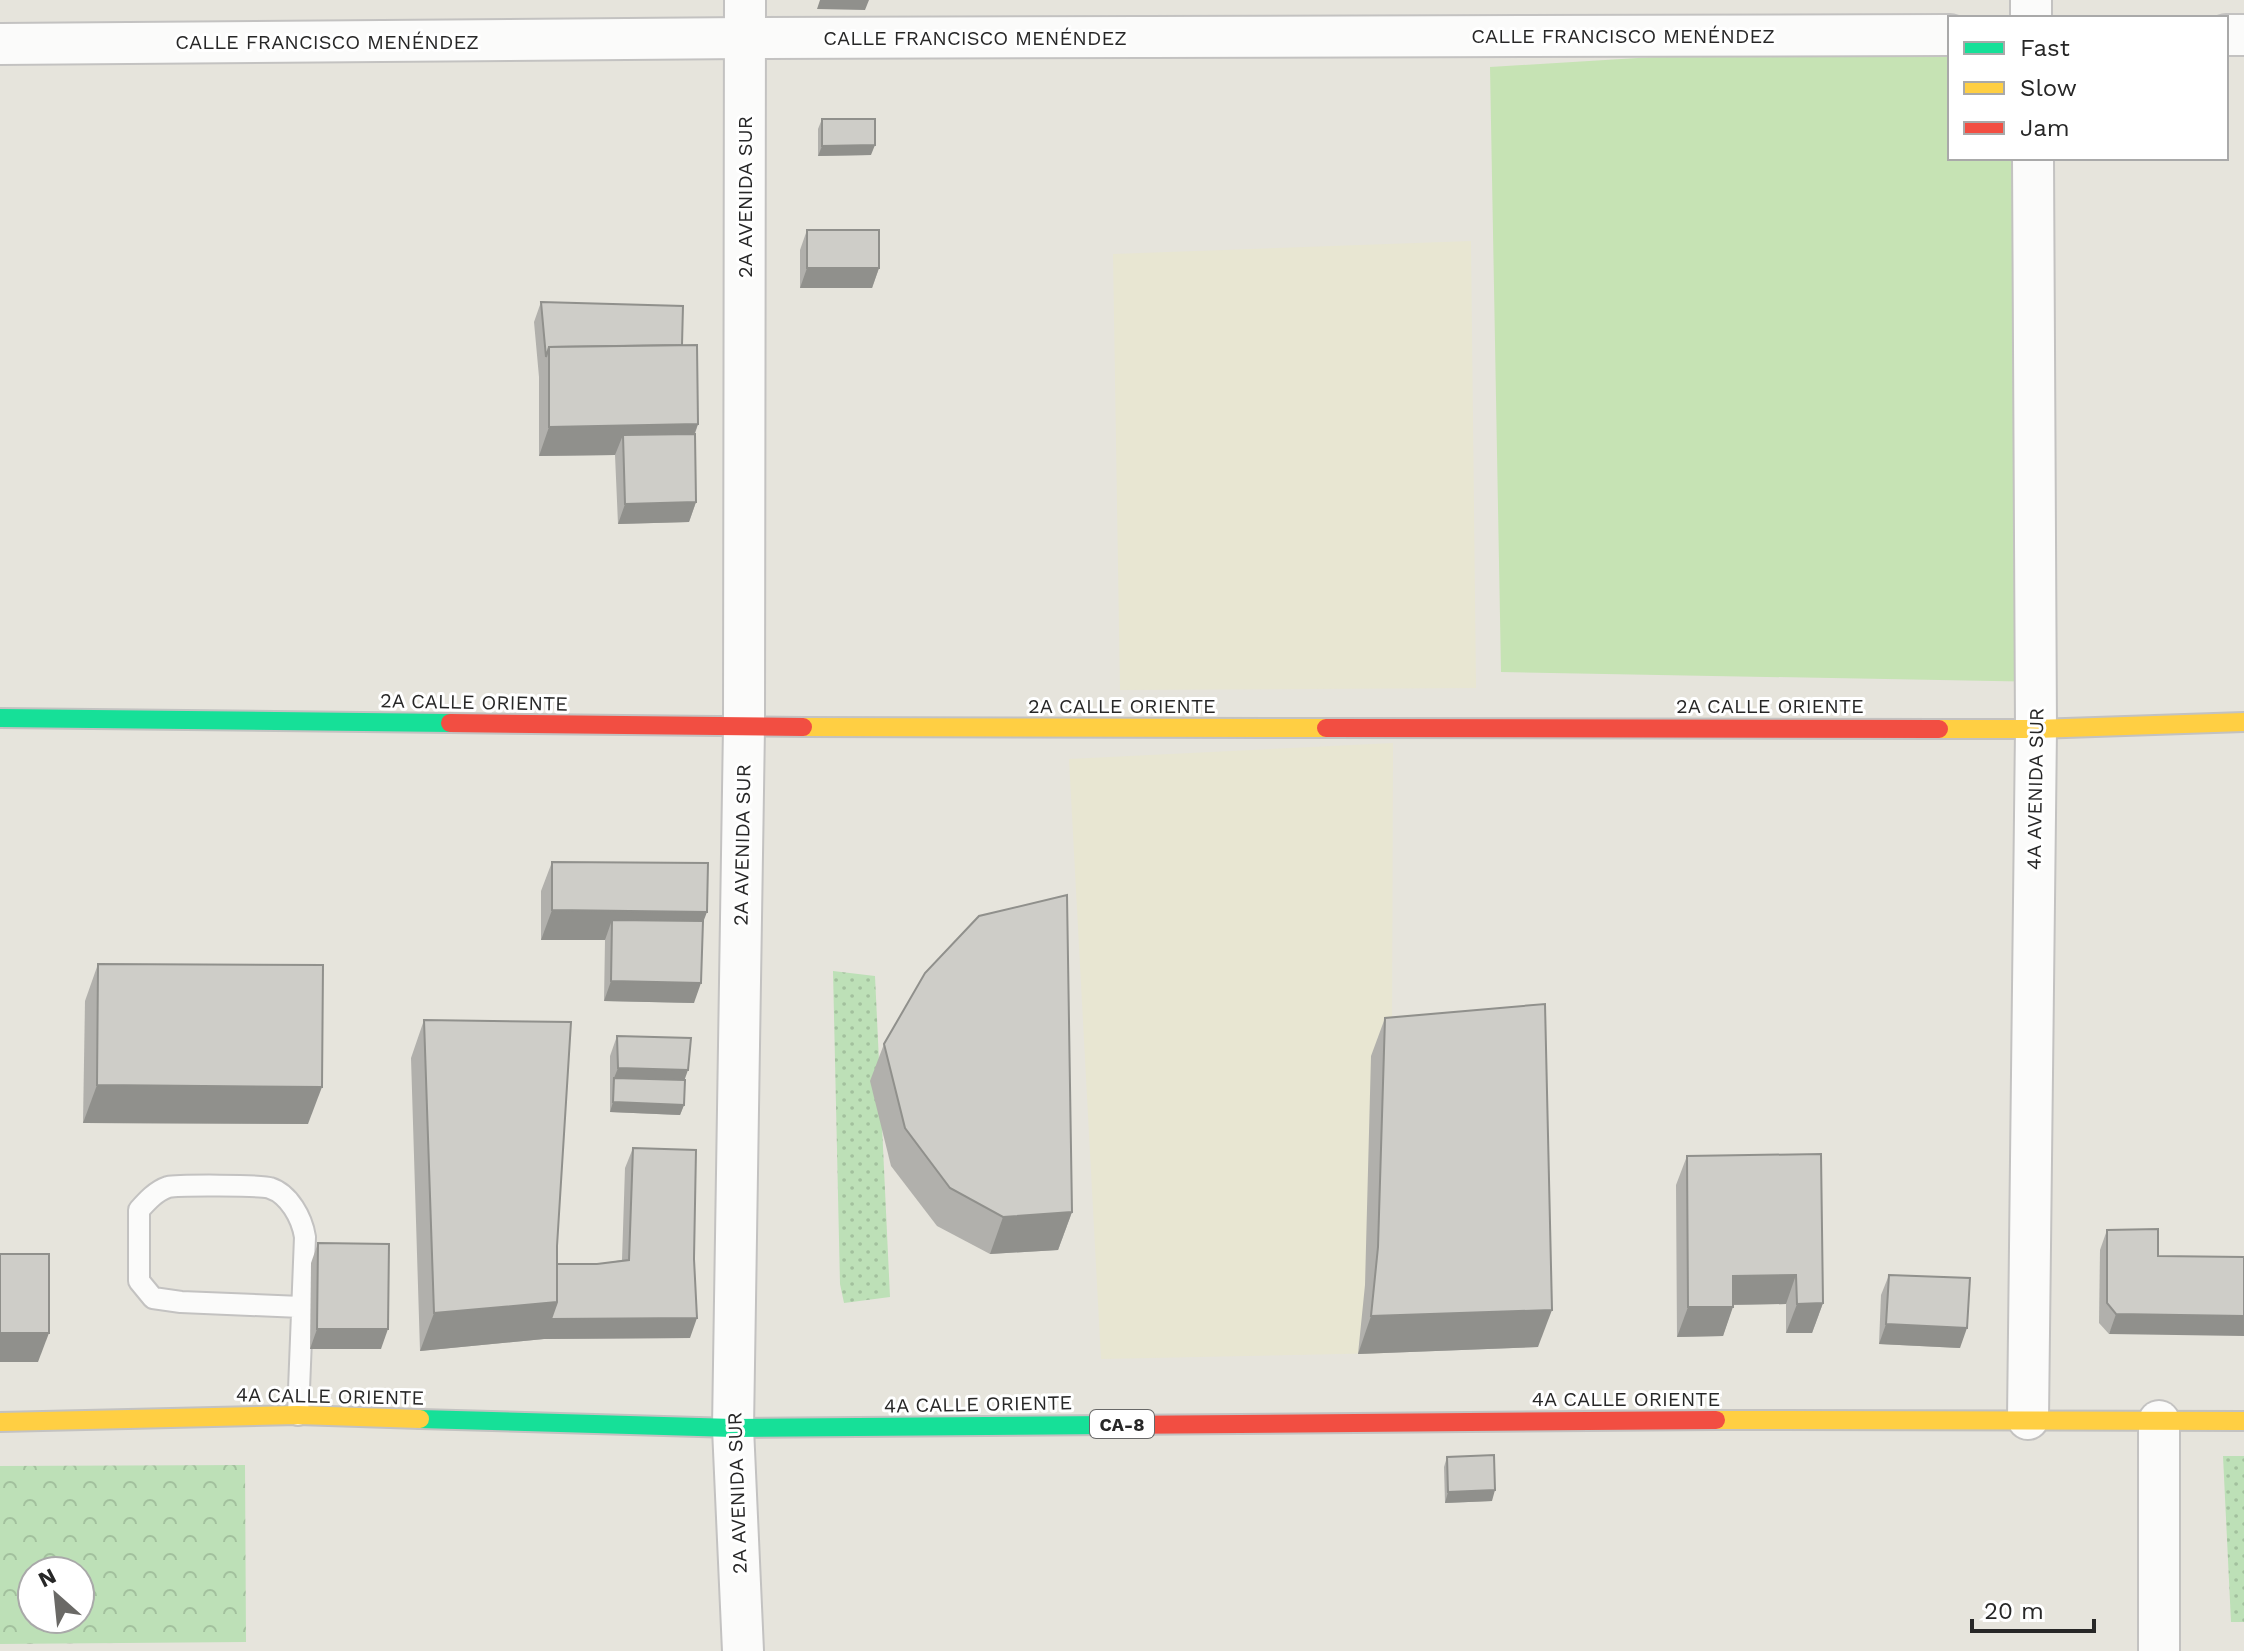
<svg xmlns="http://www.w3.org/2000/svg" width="2244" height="1651" viewBox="0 0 2244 1651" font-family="'Work Sans',sans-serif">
  <defs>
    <pattern id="forest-crowns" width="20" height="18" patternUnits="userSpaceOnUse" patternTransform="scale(2)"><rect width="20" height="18" fill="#bde0b7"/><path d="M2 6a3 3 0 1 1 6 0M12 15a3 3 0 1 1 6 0" fill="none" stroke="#a2c09d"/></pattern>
    <pattern id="park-dots" width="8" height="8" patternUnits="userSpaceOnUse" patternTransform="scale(2)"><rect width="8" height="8" fill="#bde0b7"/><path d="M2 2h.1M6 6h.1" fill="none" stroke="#a2c09d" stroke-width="1.8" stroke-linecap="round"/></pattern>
  </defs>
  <rect width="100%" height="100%" fill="#e6e4dc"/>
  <g fill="#e8e6d2">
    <path d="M1471 241 1476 688 1120 690 1113 254Z"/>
    <path d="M1393 743 1391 1353 1101 1359 1069 759Z"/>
  </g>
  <path fill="url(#forest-crowns)" fill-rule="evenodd" d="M245 1465 246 1642 0 1644V1466ZM32 1571H80V1619H32Z"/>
  <g fill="url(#park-dots)">
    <path d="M833 971 875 976 890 1297 844 1303 840 1284Z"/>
    <path d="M2223 1456H2244V1622H2231Z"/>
  </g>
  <path fill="#c6e3b4" d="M1950 39V158H2023L2043 682 1501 672 1490 67Z"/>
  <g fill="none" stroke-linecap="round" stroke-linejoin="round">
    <defs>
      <path id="lane" d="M298 1415 305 1237C302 1218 289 1194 270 1188 262 1185 177 1185 168 1187 156 1191 147 1201 139 1210V1281L153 1298 181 1302 301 1307"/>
      <g id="street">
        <path d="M2031 0V18"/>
        <path d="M2226 35H2244"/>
        <path d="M0 44 745 38 1950 35"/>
        <path d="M2028 1419 2036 729 2033 158"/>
        <path d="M2159 1421V1651"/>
        <path d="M743 1651 733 1428 744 727 745 0"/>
      </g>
      <g id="fast">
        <path d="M0 718 450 723"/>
        <path d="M420 1419 733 1428 1109 1425"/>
      </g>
      <g id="slow">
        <path d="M803 727 1326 728"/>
        <path d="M1939 729H2036L2244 722"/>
        <path d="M1716 1420 2244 1421"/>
        <path d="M0 1422 298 1415 420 1419"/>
      </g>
      <g id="jam">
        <path d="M450 723 803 727"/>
        <path d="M1326 728 1939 729"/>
        <path d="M1109 1425 1716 1420"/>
      </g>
    </defs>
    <use href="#lane" stroke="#c3c2c1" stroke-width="24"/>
    <use href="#street" stroke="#c3c2c1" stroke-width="44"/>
    <use href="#fast" stroke="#c3c2c1" stroke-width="22"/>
    <use href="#slow" stroke="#c3c2c1" stroke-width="22"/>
    <use href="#jam" stroke="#c3c2c1" stroke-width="22"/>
    <use href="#lane" stroke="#fbfbfa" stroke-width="20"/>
    <use href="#street" stroke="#fbfbfa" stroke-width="40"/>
    <use href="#fast" stroke="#16e098" stroke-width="18"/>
    <use href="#slow" stroke="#ffcf43" stroke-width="18"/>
    <use href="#jam" stroke="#f24e42" stroke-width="18"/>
  </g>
  <g fill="#b1b0ac">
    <path d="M822 119 871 155 818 156V129Z"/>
    <path d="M807 230 879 268 872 288H800V250Z"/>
    <path d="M541 302 682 345 698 424 695 434 696 502 689 522 618 524 615 455 539 456V377L534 322Z"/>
    <path d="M552 862 694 1003 604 1001 605 940H541V891Z"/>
    <path d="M98 964 308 1124 83 1123 85 1001Z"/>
    <path d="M1385 1018 1538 1347 1358 1354 1365 1285 1371 1056Z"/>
    <path d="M424 1020 557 1246V1264H597L622 1260 625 1168 633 1148 690 1338 544 1339 420 1351 411 1058Z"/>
    <path d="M617 1036 685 1080 684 1105 680 1115 610 1112V1056Z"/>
    <path d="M884 1044 1072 1212 1058 1250 990 1254 937 1226 891 1166 870 1081Z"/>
    <path d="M1687 1156 1823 1303 1812 1333H1786V1304L1733 1305 1723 1336 1677 1337 1676 1185Z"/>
    <path d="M2158 1229 2109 1334 2099 1323 2100 1250 2107 1230Z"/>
    <path d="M318 1243 381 1349H310L311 1263Z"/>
    <path d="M1889 1275 1960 1348 1879 1344 1881 1295Z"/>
    <path d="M1447 1457 1492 1501 1445 1503 1444 1467Z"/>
  </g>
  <g fill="#90908c">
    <path d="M820 0H869L865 10 817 9Z"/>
    <path d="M875 145 871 155 818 156 822 146Z"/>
    <path d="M807 268H879L872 288H800Z"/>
    <path d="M698 424 687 454 623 435 615 455 539 456 549 427Z"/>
    <path d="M696 502 689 522 618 524 625 504Z"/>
    <path d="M552 910 707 912 696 941 612 920 605 940H541Z"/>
    <path d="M611 981 701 983 694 1003 604 1001Z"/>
    <path d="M618 1068 688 1070 681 1090 614 1078Z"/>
    <path d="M97 1085 322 1087 308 1124 83 1123Z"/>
    <path d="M613 1102 684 1105 680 1115 610 1112Z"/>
    <path d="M1072 1212 1058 1250 990 1254 1003 1217Z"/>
    <path d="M1796 1275 1786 1304 1722 1305 1733 1276Z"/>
    <path d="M557 1302 697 1318 690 1338 544 1339 420 1351 434 1313Z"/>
    <path d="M1823 1303 1812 1333H1786L1797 1304Z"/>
    <path d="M1688 1307H1733L1723 1336 1677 1337Z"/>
    <path d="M1552 1310 1538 1347 1358 1354 1371 1316Z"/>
    <path d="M2116 1314 2244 1316V1336L2109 1334Z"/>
    <path d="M1886 1324 1967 1328 1960 1348 1879 1344Z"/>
    <path d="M317 1329H388L381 1349H310Z"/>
    <path d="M0 1333H49L38 1362H0Z"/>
    <path d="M1495 1490 1492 1501 1445 1503 1448 1492Z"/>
  </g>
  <g fill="#cecdc8" stroke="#90908c" stroke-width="2">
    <path d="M822 119H875V145L822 146Z"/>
    <rect x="807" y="230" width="72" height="38"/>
    <path d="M541 302 683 306 682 345 549 347 546 357Z"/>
    <path d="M697 345 698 424 549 427V347Z"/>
    <path d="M695 434 696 502 625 504 623 435Z"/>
    <path d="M552 862 708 863 707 912 552 910Z"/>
    <path d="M1067 895 1072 1212 1003 1217 950 1188 905 1128 884 1044 925 973 979 916Z"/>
    <path d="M612 920 703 921 701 983 611 981Z"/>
    <path d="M98 964 323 965 322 1087 97 1085Z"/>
    <path d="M1545 1004 1552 1310 1371 1316 1378 1247 1385 1018Z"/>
    <path d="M424 1020 571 1022 557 1246V1302L434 1313Z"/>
    <path d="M617 1036 691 1038 688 1070 618 1068Z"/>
    <path d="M614 1078 685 1080 684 1105 613 1102Z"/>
    <path d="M633 1148 696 1150 694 1259 697 1318 551 1319 557 1302V1264H597L629 1260Z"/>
    <path d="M1821 1154 1823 1303 1797 1304 1796 1275 1733 1276V1307H1688L1687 1156Z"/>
    <path d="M2158 1229V1256L2244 1257V1316L2116 1314 2107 1303V1230Z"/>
    <path d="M318 1243 389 1244 388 1329H317Z"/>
    <rect x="0" y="1254" width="49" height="79"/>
    <path d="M1889 1275 1970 1278 1967 1328 1886 1324Z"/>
    <path d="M1494 1455 1495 1490 1448 1492 1447 1457Z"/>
  </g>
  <g text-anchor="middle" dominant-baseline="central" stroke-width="6" stroke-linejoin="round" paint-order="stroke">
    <rect fill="#fff" stroke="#686868" stroke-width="2" x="1090" y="1410" width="64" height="28" rx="6"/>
    <g font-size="18" font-weight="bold" fill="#272727">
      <text x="1122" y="1424">CA-8</text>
    </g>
    <g font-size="20" fill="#272727" stroke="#fff">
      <text x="1623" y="36">CALLE FRANCISCO MENÉNDEZ</text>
      <text x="975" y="38">CALLE FRANCISCO MENÉNDEZ</text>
      <text x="327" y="42">CALLE FRANCISCO MENÉNDEZ</text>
      <text transform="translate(745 197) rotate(-90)">2A AVENIDA SUR</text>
      <text transform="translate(474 702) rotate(1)">2A CALLE ORIENTE</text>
      <text x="1122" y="706">2A CALLE ORIENTE</text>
      <text x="1770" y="706">2A CALLE ORIENTE</text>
      <text transform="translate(2035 789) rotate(-89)">4A AVENIDA SUR</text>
      <text transform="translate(742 845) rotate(-89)">2A AVENIDA SUR</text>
      <text transform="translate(330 1396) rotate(1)">4A CALLE ORIENTE</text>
      <text x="1626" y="1399">4A CALLE ORIENTE</text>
      <text transform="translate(978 1404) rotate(-1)">4A CALLE ORIENTE</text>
      <text transform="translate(737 1493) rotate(-92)">2A AVENIDA SUR</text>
    </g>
  </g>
  <rect x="1948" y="16" width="280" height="144" fill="#ffffff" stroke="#a9a9a9" stroke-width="2"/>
  <rect x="1964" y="42" width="40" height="12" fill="#16e098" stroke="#a9a9a9" stroke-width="2"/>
  <text x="2020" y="56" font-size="24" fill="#272727">Fast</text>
  <rect x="1964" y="82" width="40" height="12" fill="#ffcf43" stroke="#a9a9a9" stroke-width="2"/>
  <text x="2020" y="96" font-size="24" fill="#272727">Slow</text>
  <rect x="1964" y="122" width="40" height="12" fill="#f24e42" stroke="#a9a9a9" stroke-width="2"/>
  <text x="2020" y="136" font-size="24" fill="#272727">Jam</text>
  <g transform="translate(56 1595) rotate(333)"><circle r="38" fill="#ffffff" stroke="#a9a9a9" stroke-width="2"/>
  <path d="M0-6L14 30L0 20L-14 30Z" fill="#6a6966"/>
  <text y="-12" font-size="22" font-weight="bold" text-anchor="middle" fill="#272727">N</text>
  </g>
  <path d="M1972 1619v12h122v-12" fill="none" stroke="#272727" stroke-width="4"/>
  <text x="1984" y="1619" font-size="24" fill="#272727" stroke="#ffffff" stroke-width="6" paint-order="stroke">20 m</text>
</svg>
